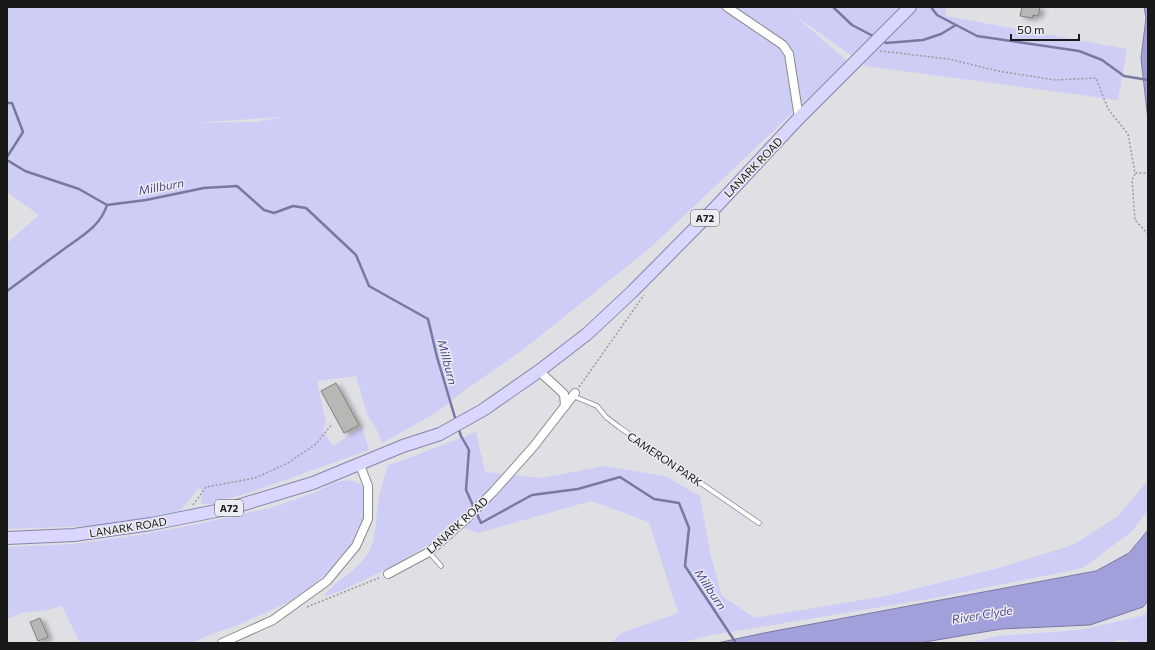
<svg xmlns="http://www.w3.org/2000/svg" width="1155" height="650" viewBox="0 0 1155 650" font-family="Commissioner,sans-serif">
  <defs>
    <filter id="shadow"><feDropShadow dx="4.5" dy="2.5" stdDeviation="2" flood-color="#0004"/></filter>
  </defs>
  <rect width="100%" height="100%" fill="#dfdfe4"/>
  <g fill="#cecdf6" fill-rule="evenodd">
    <path d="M7 7H784L788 11 786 7H945L946 16 1127 49 1118 100 866 66 793 14 847 61 651 247 524 349 465 390 437 412 382 443 376 428 367 414 356 376 317 381 326 423 323 431 333 446 362 427 369 450 254 491 212 504H201L202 493 200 488C191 495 188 504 180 510L138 520 90 526 7 529V243L39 215 7 192ZM282 117 256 122 192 123Z"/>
    <path d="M476 432 485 472 542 478 604 466 665 476 700 496 710 553 722 596 755 618 886 596 995 569 1073 545 1118 516 1148 480V510L1131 532 1083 568 928 599 712 635 678 643H611L621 633 678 613 649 522 591 501 478 533 451 523 428 545 391 567 341 591 324 596C336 580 356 572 367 555 377 540 375 521 378 504 380 490 384 478 388 465L396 463Z"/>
    <path d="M348 480 362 484 366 490 365 516 357 535 349 549 329 571 297 598 236 626 214 633 191 643H80L62 606 48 610 21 613 7 619V547L74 544 139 535 198 524 270 508 314 493 333 483Z"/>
    <path d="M1148 610V643H1128V641L1119 640 1110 643H967L999 636 1079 630 1142 616Z"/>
  </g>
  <g fill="#a2a0db" stroke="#7978a1">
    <path d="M1144 7H1148V120L1141 58 1146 18Z"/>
    <path d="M1148 530V601L1143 607 1090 625 1001 629 919 643H717L764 633 1096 571 1129 553Z"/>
  </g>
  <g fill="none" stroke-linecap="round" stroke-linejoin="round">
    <g stroke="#7978a1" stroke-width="2.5">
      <path d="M833 7 852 25 875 37"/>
      <path d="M931 7 937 15 956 25"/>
      <path d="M881 40 886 43 923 40 941 34 956 25 977 36 1079 51 1102 60 1124 76 1148 80"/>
      <path d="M7 103H12L23 132 7 157"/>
      <path d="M7 160 25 171 79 189 107 205 146 200 204 188 237 186 264 210 274 213 293 206 306 208 356 255 369 286 428 319 437 357 456 421"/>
      <path d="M7 291C25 278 42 265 60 252 78 238 100 228 107 205"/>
      <path d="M458 427 461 436 469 450 466 490 481 523 532 495 578 489 620 477 654 499 679 503 689 528 685 566 736 643"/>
    </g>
  </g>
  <g fill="#b7b7b3" stroke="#7f7f7b" filter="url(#shadow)">
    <path d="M1022 7H1040L1038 16 1033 15 1032 18 1020 16Z"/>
    <path d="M336 383 359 425 344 433 321 391Z"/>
    <path d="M40 618 48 637 38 641 30 622Z"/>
  </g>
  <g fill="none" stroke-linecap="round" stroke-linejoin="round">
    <defs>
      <g id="lane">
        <path d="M573 396 597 406 606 417 619 427 759 523"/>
        <path d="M429 552 441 566"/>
      </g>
      <g id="street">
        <path d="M727 7 783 45 789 54 799 118"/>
        <path d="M539 371 564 394 565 406"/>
        <path d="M388 574 429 552 465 520 493 492 534 446 575 393"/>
        <path d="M222 643 273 620 327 581 356 546 368 519V486L360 465"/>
      </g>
      <path id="primary" d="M7 538 74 535 151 524 231 508 313 483 403 446 440 434 483 410 539 371 587 334 632 292 713 210 799 118 910 7"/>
    </defs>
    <use href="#lane" stroke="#8b8b8f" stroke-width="5.5"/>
    <use href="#street" stroke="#8b8b8f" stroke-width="10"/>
    <use href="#primary" stroke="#8684ae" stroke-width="14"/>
    <g stroke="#9a9a9e" stroke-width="1.5" stroke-dasharray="2 2" stroke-linecap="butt">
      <path d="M880 51 949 59 998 71 1055 80 1096 78 1108 109 1128 134 1135 173H1148"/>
      <path d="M1135 174 1132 180 1135 220 1148 234"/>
      <path d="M579 387 644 295"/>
      <path d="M193 505 206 487 255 478 288 463 316 444 332 424"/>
      <path d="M307 607 381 577"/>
    </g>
    <use href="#lane" stroke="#fff" stroke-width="4"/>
    <use href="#street" stroke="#fff" stroke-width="8"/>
    <use href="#primary" stroke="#d9d7fe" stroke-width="12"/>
  </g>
  <g text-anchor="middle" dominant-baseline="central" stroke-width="3" stroke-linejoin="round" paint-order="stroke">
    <g fill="#ededf1" stroke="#59595a" stroke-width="1">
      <rect x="691" y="210" width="28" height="16" rx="3"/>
      <rect x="215" y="500" width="28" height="16" rx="3"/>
    </g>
    <g font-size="10" font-weight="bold" fill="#19191a">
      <text x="705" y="218">A72</text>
      <text x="229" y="508">A72</text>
    </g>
    <g font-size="11" fill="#19191a" stroke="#ededf1">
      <text transform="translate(753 167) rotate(-46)">LANARK ROAD</text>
      <text transform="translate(665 459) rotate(34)">CAMERON PARK</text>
      <text transform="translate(457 525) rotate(-42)">LANARK ROAD</text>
      <text transform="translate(128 527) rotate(-9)">LANARK ROAD</text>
    </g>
    <g font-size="12" font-style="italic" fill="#514991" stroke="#ededf1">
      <text transform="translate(161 186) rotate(-10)">Millburn</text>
      <text transform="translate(448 362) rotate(75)">Millburn</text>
      <text transform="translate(711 589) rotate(56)">Millburn</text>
      <text transform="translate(982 614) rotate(-9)">River Clyde</text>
    </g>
  </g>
  <rect width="1155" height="650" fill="none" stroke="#19191a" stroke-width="16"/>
  <path d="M1011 34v6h68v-6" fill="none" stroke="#19191a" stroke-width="2"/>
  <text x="1017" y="34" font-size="12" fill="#19191a" stroke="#ededf1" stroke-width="3" paint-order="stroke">50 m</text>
</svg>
